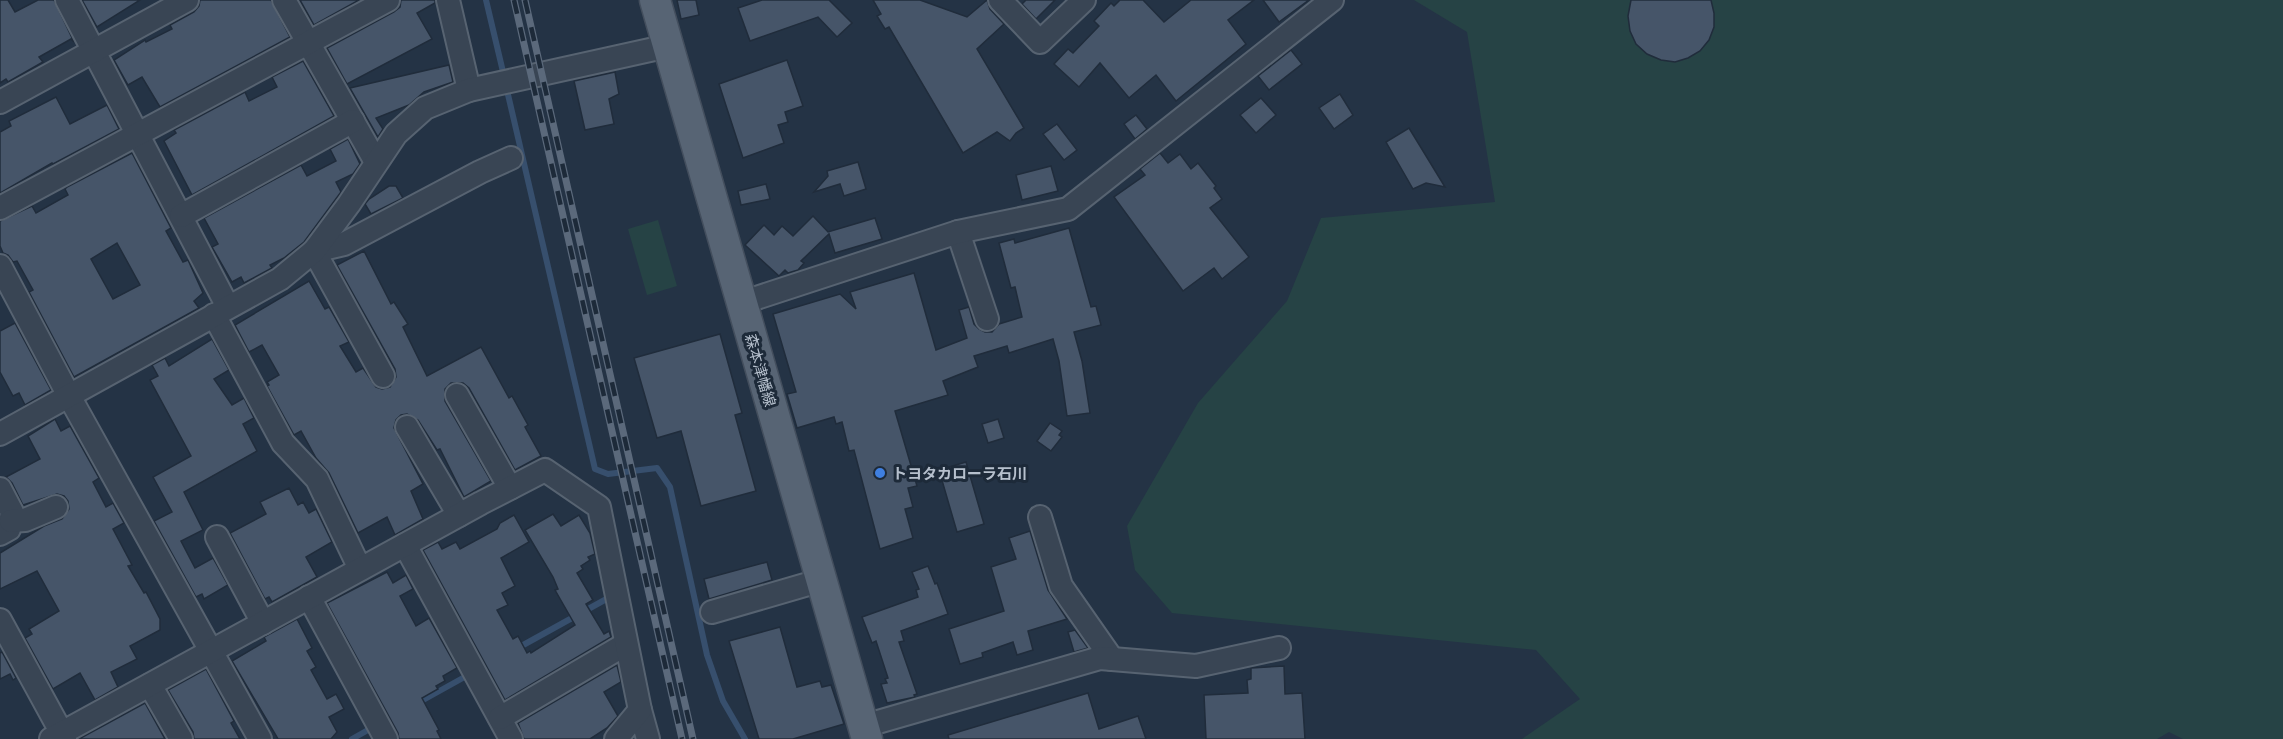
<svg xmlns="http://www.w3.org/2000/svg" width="2283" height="739" viewBox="0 0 2283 739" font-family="'Noto Sans','Noto Sans JP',sans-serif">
  <rect width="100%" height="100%" fill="#243345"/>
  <g fill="#264345">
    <path d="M1414 0H2283V739H2183L2169 732 2157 739H1522L1580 699 1536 650 1172 613 1135 570 1127 526 1198 403 1287 301 1321 218 1495 202 1467 32Z"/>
    <path d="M658 220 677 286 647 295 628 229Z"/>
  </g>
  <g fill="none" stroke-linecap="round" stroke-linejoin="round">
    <g stroke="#374f6d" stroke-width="6">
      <path d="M486 0 504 76"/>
      <path d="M506 86 595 469 608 474 657 468 670 487 707 655 723 701 745 739"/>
      <path d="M516 649 610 597"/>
      <path d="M416 704 470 674"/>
      <path d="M352 739 375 726"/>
    </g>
  </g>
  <g fill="#465569" stroke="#202c3b" stroke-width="1.5" fill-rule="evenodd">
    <path d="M0 0H8L15 12 38 0H54L74 42 71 39 39 57 43 62 8 82 6 79 0 83Z"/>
    <path d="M82 0H140L97 27Z"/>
    <path d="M200 0H271L290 37 160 107 142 77 128 85 114 60 145 40 146 42 172 29 170 25 194 12 199 6Z"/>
    <path d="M300 0H359L314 25Z"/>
    <path d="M401 0H435V3L417 13 432 39 347 84 327 48 394 12 400 7Z"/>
    <path d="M677 0H696L699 15 681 19Z"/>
    <path d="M762 0H829L852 23 837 37 818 17 750 41 738 8Z"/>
    <path d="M873 0H920L967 17 987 0 990 9 1004 24 977 49 1024 128 1016 133 1010 141 997 132 963 153 889 27 885 29 877 16 881 14Z"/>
    <path d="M1026 0H1055L1036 19 1022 4Z"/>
    <path d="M1120 0H1143L1164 22 1191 0H1254L1228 20 1246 44 1176 101 1156 75 1129 98 1100 63 1079 87 1054 64 1068 49 1073 53 1099 26 1094 21 1111 3 1114 6Z"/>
    <path d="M1263 0H1309L1279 22Z"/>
    <path d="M1631 0H1711L1714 13V27L1709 40 1700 51 1688 58 1675 62 1661 60 1647 54 1636 44 1630 31 1628 16Z"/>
    <path d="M1291 50 1302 64 1269 90 1258 76Z"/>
    <path d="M787 60 803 106 785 112 788 122 778 125 784 143 743 158 719 84Z"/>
    <path d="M303 61 334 116 192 195 164 141 176 133 174 130 245 92 249 101 277 87 272 77Z"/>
    <path d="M449 65 453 82 424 92 409 105 376 118 383 129 378 137 350 88Z"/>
    <path d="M615 72 619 94 609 99 614 124 585 130 574 81Z"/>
    <path d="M1340 94 1353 115 1334 129 1319 108Z"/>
    <path d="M56 97 70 124 107 105 119 129 53 164 52 163 0 193V132L11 126 9 121Z"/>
    <path d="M1261 98 1276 115 1256 133 1240 115Z"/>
    <path d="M1136 115 1147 129 1135 139 1124 124Z"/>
    <path d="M1057 124 1077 150 1064 160 1043 134Z"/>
    <path d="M1409 128 1445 187 1426 183 1413 189 1386 142Z"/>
    <path d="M348 139 360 164 353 174 336 182 341 192 304 242 284 258 270 265 272 268 244 283 241 277 232 282 212 247 218 244 204 218 301 165 307 176 336 161 330 149Z"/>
    <path d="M132 153 171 228 166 231 183 262 188 260 203 293 194 301 199 308 74 377 29 292 33 290 17 261 13 262 8 255 3 253 0 246V221L32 206 36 213 68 195 65 189 67 187ZM117 243 140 285 113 299 91 259Z"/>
    <path d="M1160 153 1168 163 1180 154 1191 169 1198 163 1216 186 1214 188 1222 199 1210 208 1249 257 1222 279 1214 268 1183 291 1114 197 1145 175 1140 169Z"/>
    <path d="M858 162 866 189 844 196 840 184 814 192 828 176 827 171Z"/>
    <path d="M1051 166 1058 191 1022 200 1016 175Z"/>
    <path d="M766 184 770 199 741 205 738 191Z"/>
    <path d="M389 186H396L403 198 371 214 365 204 369 199Z"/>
    <path d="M813 216 828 232 875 218 882 239 835 253 829 234 801 261 804 263 798 270 788 273 785 270 779 276 745 245 764 225 774 235 782 226 793 236Z"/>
    <path d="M1069 228 1091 307 1096 306 1101 325 1074 332 1082 361 1090 413 1067 416 1059 361 1053 339 1009 353 1007 346 974 356 978 367 943 381 948 395 895 411 917 486 908 488 913 507 905 509 913 538 880 549 854 450 849 451 842 422 836 424 834 417 797 428 787 394 796 392 773 314 840 294 856 309 850 292 914 273 936 350 967 338 959 310 969 307 974 324 979 329 985 332H992L999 324 1022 317 1015 287 1011 288 999 243 1014 239 1015 243Z"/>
    <path d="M364 251 391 304 394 302 408 324 403 327 427 376 481 347 509 398 512 396 528 425 525 427 541 456 515 470 469 388 463 383H451L445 389V401L491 481 464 497 440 449 437 450 418 420 407 414 401 415 396 420 394 428 423 484 411 491 423 519 395 535 387 517 358 533 329 473 316 458 301 431 294 435 267 386 269 385 267 382 279 375 262 345 249 352 235 325 309 281 325 309 329 307 349 342 340 346 356 372 363 368 376 387 382 389 390 387 396 377 395 369 337 265Z"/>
    <path d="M15 323 51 390 25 405 19 393 13 396 0 372V331Z"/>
    <path d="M720 334 742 413 735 415 756 491 701 506 681 431 657 438 634 358Z"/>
    <path d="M212 339 229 370 214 379 232 405 244 398 254 418 243 424 257 451 184 492 203 530 181 541 195 568 213 558 228 585 204 599 202 594 196 597 154 521 172 512 153 477 191 456 150 380 158 376 152 365 165 358 169 366Z"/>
    <path d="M55 419 61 431 70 426 99 478 93 482 106 507 113 503 124 523 113 529 132 565 128 566 144 593 146 592 160 619V630L130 646 137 659 111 672 118 687 95 700 80 673 53 689 25 638 32 634 29 629 59 611 37 571 0 589V553L44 526 62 519 69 509 68 501 64 496 57 494 23 505 12 483 6 477 40 459 28 436Z"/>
    <path d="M998 419 1004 438 988 443 982 424Z"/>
    <path d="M1050 423 1062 431 1059 435 1062 437 1051 451 1037 441Z"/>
    <path d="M966 462 984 524 957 532 939 470Z"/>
    <path d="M289 488 298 505 303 502 309 513 316 509 332 542 306 557 317 577 272 602 269 597 265 599 230 533 266 514 260 502Z"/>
    <path d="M553 514 561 526 579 515 590 533 595 554 588 557 590 560 581 566 583 569 577 573 593 600 586 604 604 634 609 631 611 637 505 700 423 550 438 542 442 549 456 542 460 549 497 529 500 523 514 515 529 542 501 558 515 586 502 593 508 605 497 610 513 639 518 636 527 653 530 651 531 653 575 625 555 590 558 589 553 577 525 530Z"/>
    <path d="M1030 531 1048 590 1067 619 1028 631 1033 650 1017 655 1013 642 982 653 983 657 960 664 949 629 1004 611 991 567 1016 559 1009 538Z"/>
    <path d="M767 562 772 580 709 599 704 579Z"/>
    <path d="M928 566 935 584 937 583 948 614 901 631 904 641 899 642 917 694 914 695 915 697 887 703 881 684 887 683 885 679 888 678 876 641 872 643 862 617 918 597 916 590 919 589 912 572Z"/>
    <path d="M387 572 393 583 406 575 413 589 400 596 416 626 429 618 457 668 443 676 445 681 436 686 438 689 422 698 439 730 437 731 441 739H399L398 733 327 603Z"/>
    <path d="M297 619 312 648 307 651 316 667 311 670 327 699 336 694 344 709 329 717 337 732 331 739H278L232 661 266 641 264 637Z"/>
    <path d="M780 627 797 687 820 681 822 687 831 685 844 724 793 739H759L729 641Z"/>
    <path d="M1075 630 1088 648 1074 652 1068 632Z"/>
    <path d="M2 652 16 678 13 680 10 674 0 679V653Z"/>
    <path d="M617 665 621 682 604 692 618 716 607 728 590 739H524L518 723Z"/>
    <path d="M1284 666 1285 694 1302 693 1305 739H1206L1204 695 1248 693 1247 680 1251 679V668Z"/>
    <path d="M206 669 234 721 231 723 240 739H194L193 732 168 690Z"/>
    <path d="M1088 693 1099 729 1138 716 1146 739H949L948 735Z"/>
    <path d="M145 703 165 739H79Z"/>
  </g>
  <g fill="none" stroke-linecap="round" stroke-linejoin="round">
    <defs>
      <g id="minor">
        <path d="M67 0 228 307"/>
        <path d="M284 0 376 162"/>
        <path d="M448 0 469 90"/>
        <path d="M1000 0 1040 42 1084 0"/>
        <path d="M0 102 187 0"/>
        <path d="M0 208 388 0"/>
        <path d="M181 216 353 121"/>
        <path d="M958 232 987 319"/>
        <path d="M0 266 69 396 260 739"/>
        <path d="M741 303 958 232 1068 209 1332 0"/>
        <path d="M214 315 283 443 317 479 360 569"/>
        <path d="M383 376 314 251 344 244 480 172 511 158"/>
        <path d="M457 395 510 488"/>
        <path d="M407 427 459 515"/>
        <path d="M0 434 280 279 314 251 349 204 396 134 425 108 469 90 668 46"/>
        <path d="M0 489 12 512 9 529 0 534"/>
        <path d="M1040 517 1061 586 1112 659"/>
        <path d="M11 521 25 520 56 507"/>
        <path d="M217 537 263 623"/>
        <path d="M405 545 511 739"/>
        <path d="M309 597 386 739"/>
        <path d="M712 612 822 580"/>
        <path d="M0 620 65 739"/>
        <path d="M150 685 181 739"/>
        <path d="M640 710 648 739"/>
        <path d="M500 718 626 644"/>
        <path d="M864 726 1100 658 1196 666 1279 648"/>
        <path d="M51 739 481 503 545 470 599 507 640 710 616 739"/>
      </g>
      <path id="major" d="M655 0 867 739"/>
    </defs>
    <use href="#minor" stroke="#576371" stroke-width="26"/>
    <use href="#major" stroke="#434e5d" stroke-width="33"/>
    <use href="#minor" stroke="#394554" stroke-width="22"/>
    <use href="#major" stroke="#576474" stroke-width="30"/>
    <defs>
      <g id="rail">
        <path d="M514 0 682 739"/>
        <path d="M525 0 693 739"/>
      </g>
    </defs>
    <use href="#rail" stroke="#5b697b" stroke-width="7"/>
    <use href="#rail" stroke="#1d2a39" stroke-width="4.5" stroke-dasharray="14" stroke-linecap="butt"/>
  </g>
  <circle fill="#3f7fe0" stroke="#1d2a39" stroke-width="2" cx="880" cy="473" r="6"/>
  <g text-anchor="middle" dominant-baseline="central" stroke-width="6" stroke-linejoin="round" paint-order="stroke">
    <g font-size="15" fill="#b6c0cd" stroke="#1d2a39">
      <text transform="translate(761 370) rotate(74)">森本津幡線</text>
    </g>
    <g font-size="15" font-weight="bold" fill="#b6c0cd" stroke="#1d2a39" text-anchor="start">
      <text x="892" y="473">トヨタカローラ石川</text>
    </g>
  </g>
</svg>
